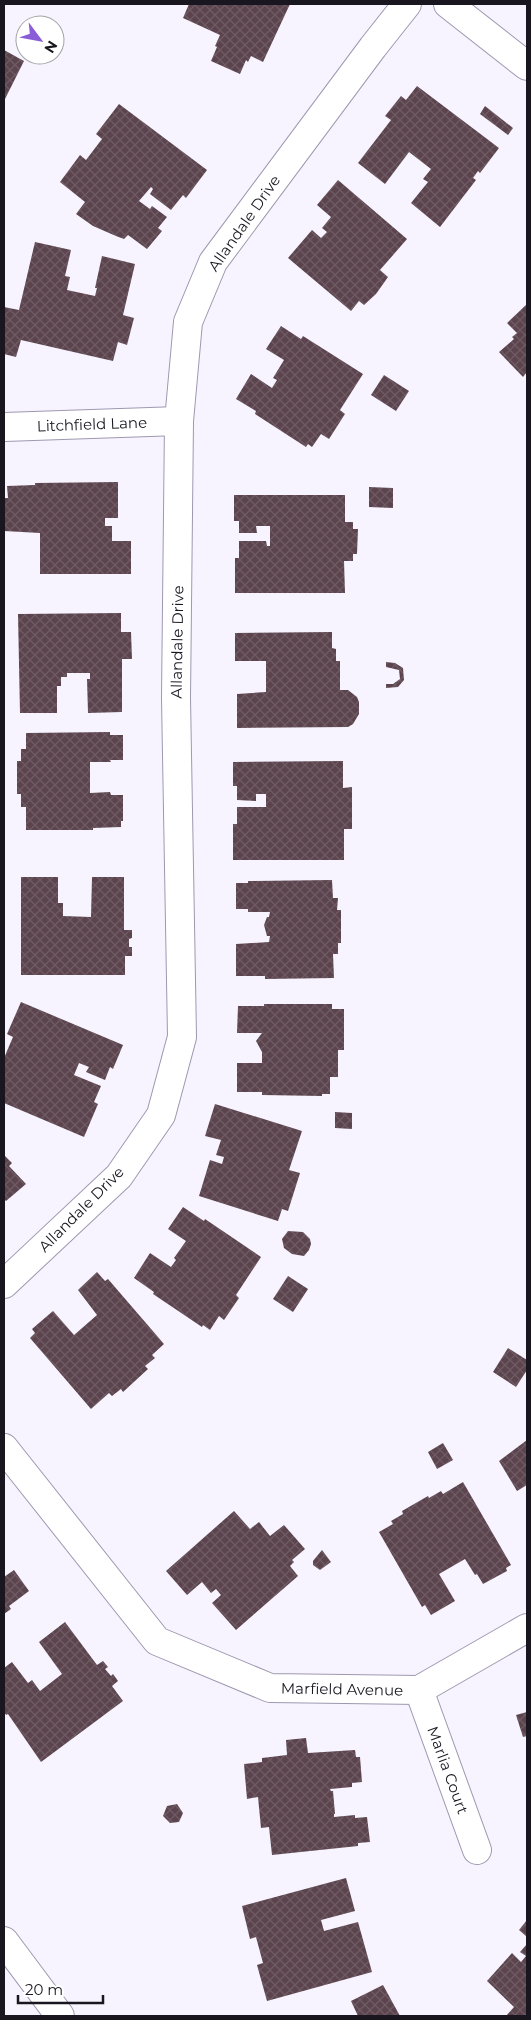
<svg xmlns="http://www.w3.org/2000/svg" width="531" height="2020" viewBox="0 0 531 2020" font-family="Montserrat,sans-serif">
  <defs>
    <pattern id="building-cross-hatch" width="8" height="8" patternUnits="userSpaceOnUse" patternTransform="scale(1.25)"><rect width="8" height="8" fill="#5b444d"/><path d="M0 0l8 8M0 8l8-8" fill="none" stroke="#6e5b63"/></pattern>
  </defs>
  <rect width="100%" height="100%" fill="#f7f4ff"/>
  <g fill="url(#building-cross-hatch)">
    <path d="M189 4H290L263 62 251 56 248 62 246 60 240 74 211 61 217 47 215 46 220 35 183 18Z"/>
    <path d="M4 50 24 61 4 101Z"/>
    <path d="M417 86 499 148 480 173 478 171 473 178 476 180 440 227 411 203 428 182 423 179 431 169 409 152 385 184 358 163 391 120 385 116 401 96 406 100Z"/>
    <path d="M119 104 207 170 186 198 183 195 171 210 150 194 153 189 151 187 139 201 150 209 152 206 167 217 158 228 162 231 147 249 128 235 124 239 116 236 93 226 76 214 85 202 60 182 80 155 86 160 102 139 96 134Z"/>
    <path d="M485 106 513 128 508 135 480 114Z"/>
    <path d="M338 180 407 239 380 270 388 277 376 294 364 305 359 301 351 311 288 258 312 230 321 238 327 232 322 228 331 217 317 205Z"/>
    <path d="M35 242 71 250 65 276 70 277 67 290 95 296 97 288H95L102 256 135 264 123 315 134 318 127 345 118 342 113 361 21 340 16 357 4 354V307L19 310Z"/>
    <path d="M527 304V372L523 377 499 352 514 339 512 337 517 333 507 323Z"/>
    <path d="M281 326 301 339 303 336 363 374 340 410 345 414 329 439 321 434 312 447 308 444 306 447 255 414 256 411 236 399 251 374 272 388 277 380 273 378 284 360 266 349Z"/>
    <path d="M384 375 409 391 396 411 371 395Z"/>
    <path d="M118 482V518H105V526H112V541H131V574H40V533L4 531V498H8L7 486 35 485V483Z"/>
    <path d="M369 487 393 488V508L369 507Z"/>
    <path d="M234 495H345V522H353V529H358L357 554H353V561H344L345 593H235V558H239V541H266L267 546H270V526H256L257 533H239V521H234Z"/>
    <path d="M121 613V632H131L132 659H122V712L88 713 87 679H90V673H67V677H61V686H57V713H20L18 614Z"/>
    <path d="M332 632V648L336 649V661H340V690H348L357 697 359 702V714L353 724 348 727 237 728V694L266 692V661H235V633Z"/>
    <path d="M386 662 395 663 403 668 404 680 398 687 386 688V684H393L400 679 399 670 386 667Z"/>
    <path d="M110 732V735H123V760H110L111 762H90V793L110 792 111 795H123V821H121V827L93 828V830H26V807H21V794H17V761H21V749H26V733Z"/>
    <path d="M343 761V788L352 787V829H344V860H233V824H237V807H266V794H256V801L237 800V786H233V762Z"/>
    <path d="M21 877H58V903H63V916L91 917 92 877H124V930H132V938L129 939V947H132V956H125V975H21Z"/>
    <path d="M332 880 333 898H338L337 910H341V943H338V954H333L334 978 265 979V976H236V944L269 942 270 936H267L264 925 267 917H269L270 912H248V909H236V883H248V881Z"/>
    <path d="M21 1002 123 1045 113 1069 110 1067 105 1080 86 1072 89 1067 79 1063 74 1075 101 1086 94 1102 98 1104 84 1137 4 1103V1058L13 1037 7 1034Z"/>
    <path d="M264 1004H332V1009H344V1050H338V1077H330V1094H322V1096L262 1095V1092H237V1063H262V1052L256 1041 262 1033H237L238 1006H264Z"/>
    <path d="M215 1104 302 1131 289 1170 300 1173 288 1211 282 1209 278 1221 199 1196 210 1160 222 1164 224 1157 216 1155 221 1140 205 1136Z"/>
    <path d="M335 1112 352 1113V1129L335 1128Z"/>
    <path d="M4 1155 12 1163 9 1166 26 1184 6 1201 4 1199Z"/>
    <path d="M183 1207 204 1221 205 1219 261 1257 236 1295 239 1298 224 1320 219 1316 210 1330 203 1325 202 1327 153 1294 154 1292 134 1278 150 1253 171 1267 176 1260 174 1258 186 1241 168 1229Z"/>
    <path d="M288 1231 303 1232 310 1239 311 1244 309 1250 304 1256 292 1254 284 1248 282 1239Z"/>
    <path d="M97 1272 105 1281 108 1279 164 1344 152 1355 155 1358 145 1366 148 1369 123 1392 121 1389 112 1396 109 1393 91 1409 30 1338 35 1333 32 1329 53 1311 74 1335 97 1315 78 1290Z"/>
    <path d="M288 1276 308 1289 293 1312 273 1299Z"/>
    <path d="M508 1348 527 1360V1370L516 1387 493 1372Z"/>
    <path d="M527 1440V1485L517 1491 499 1461Z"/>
    <path d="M443 1443 453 1460 437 1469 428 1452Z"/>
    <path d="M463 1482 511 1565 506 1568 507 1571 483 1584 477 1574 475 1575 465 1559 439 1574 455 1601 431 1615 425 1605 422 1607 379 1532 393 1524 391 1521 403 1514 402 1511 428 1496 429 1498 441 1491 443 1494Z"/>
    <path d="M234 1511 250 1529 259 1522 270 1536 284 1525 305 1549 292 1560 294 1562 290 1566 298 1576 236 1630 212 1603 221 1595 216 1589 211 1593 202 1582 187 1595 166 1571Z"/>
    <path d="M322 1550 331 1562 320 1570 313 1565V1561Z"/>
    <path d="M14 1570 29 1591 9 1606 11 1609 4 1614V1577Z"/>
    <path d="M65 1622 97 1665 103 1661 108 1667 105 1669 111 1676 113 1674 118 1681 112 1686 123 1701 41 1762 8 1714 6 1715 4 1712V1668L12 1662 28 1683 32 1680 40 1691 62 1674 39 1642Z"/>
    <path d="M527 1712V1736L523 1737 516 1715Z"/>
    <path d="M306 1738 308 1753 355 1750 356 1757H360L362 1782 352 1783V1787L330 1789 331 1791H333L335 1814H334V1817L355 1815V1818L367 1817 370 1842 358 1843V1846L272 1855 269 1827 261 1828 258 1797 247 1799 244 1764 262 1762V1758L287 1755 286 1740Z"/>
    <path d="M177 1804 183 1813 179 1822 170 1823 163 1816 167 1806Z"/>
    <path d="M346 1878 355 1911 321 1920 324 1931 358 1922 372 1972 267 2001 257 1965 263 1963 256 1937 250 1939 242 1906Z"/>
    <path d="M527 1920V1937L519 1930Z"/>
    <path d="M527 1944V2016H506L514 2007 487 1981 512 1953 521 1962 526 1956 520 1952Z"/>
    <path d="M383 1985 400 2016H358L351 2001Z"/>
  </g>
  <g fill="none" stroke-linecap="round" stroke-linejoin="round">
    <defs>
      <g id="street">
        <path d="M448 4 527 66"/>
        <path d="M4 427 179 421"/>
        <path d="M4 1284 119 1176 161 1115 182 1037 176 698 179 421 188 322 213 262 373 47 407 4"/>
        <path d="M4 1448 157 1641 270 1688 419 1690 527 1628"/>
        <path d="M419 1690 477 1850"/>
      </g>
      <path id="secondary" d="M4 1941 60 2016"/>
    </defs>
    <use href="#street" stroke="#9e98b0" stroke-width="30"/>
    <use href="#secondary" stroke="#9e98b0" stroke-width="30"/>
    <use href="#street" stroke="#fff" stroke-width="28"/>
    <use href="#secondary" stroke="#fff" stroke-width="28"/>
  </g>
  <g text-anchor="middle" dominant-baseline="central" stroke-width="5" stroke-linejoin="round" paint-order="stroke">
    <g font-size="15" fill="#19161f" stroke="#fff">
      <text transform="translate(244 223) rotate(-55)">Allandale Drive</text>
      <text transform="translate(92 424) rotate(-2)">Litchfield Lane</text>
      <text transform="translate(177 642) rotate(-89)">Allandale Drive</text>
      <text transform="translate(81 1209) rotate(-45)">Allandale Drive</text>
      <text transform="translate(342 1689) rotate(1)">Marfield Avenue</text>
      <text transform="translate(448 1770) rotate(70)">Marlia Court</text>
    </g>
  </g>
  <rect width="531" height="2020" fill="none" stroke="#19161f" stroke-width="10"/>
  <g transform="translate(40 40) rotate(122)"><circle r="24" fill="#ffffff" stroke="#a3a2a5"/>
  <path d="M0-4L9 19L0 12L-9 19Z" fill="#885dd7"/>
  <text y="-8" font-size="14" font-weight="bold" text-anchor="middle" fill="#19161f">N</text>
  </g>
  <path d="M18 1995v8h85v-8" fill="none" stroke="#19161f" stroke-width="2.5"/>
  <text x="25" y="1995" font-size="15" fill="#19161f" stroke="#ffffff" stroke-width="4" paint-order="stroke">20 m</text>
</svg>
